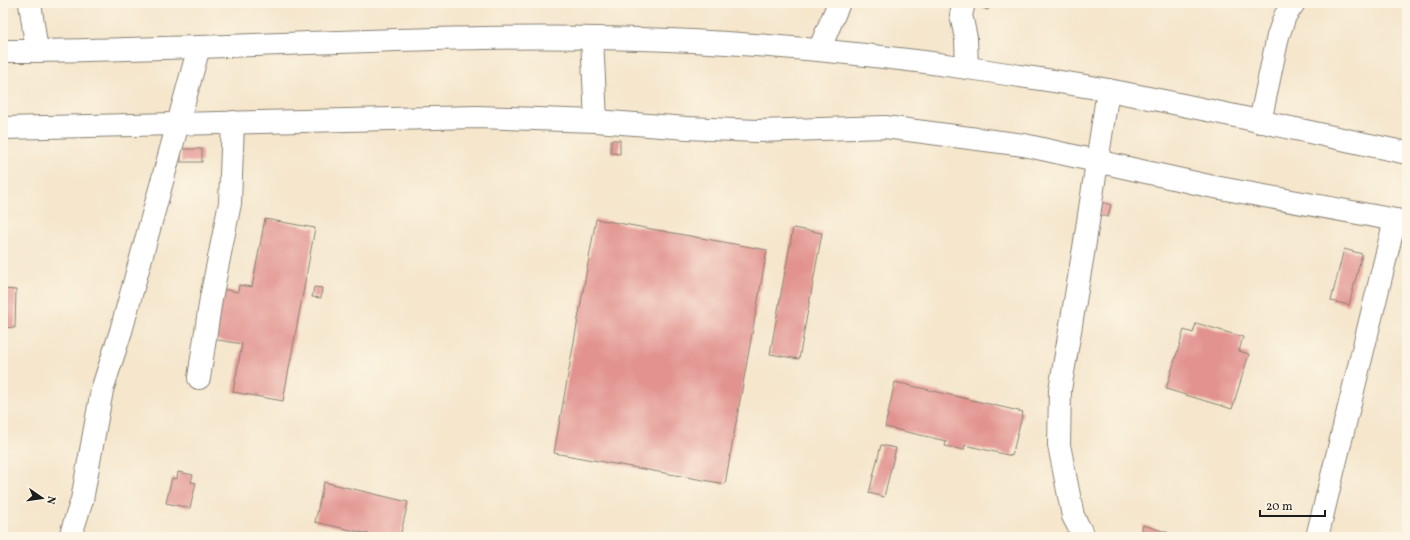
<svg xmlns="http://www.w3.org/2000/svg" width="1410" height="540" viewBox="0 0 1410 540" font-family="Vollkorn,serif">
  <rect width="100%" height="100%" fill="#fcf5e5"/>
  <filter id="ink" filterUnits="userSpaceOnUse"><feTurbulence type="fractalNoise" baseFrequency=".025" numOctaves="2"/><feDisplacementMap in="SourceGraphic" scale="8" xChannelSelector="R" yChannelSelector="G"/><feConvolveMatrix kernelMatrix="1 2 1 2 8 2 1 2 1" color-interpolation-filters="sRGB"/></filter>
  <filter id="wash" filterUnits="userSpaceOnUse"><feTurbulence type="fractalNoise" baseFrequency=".012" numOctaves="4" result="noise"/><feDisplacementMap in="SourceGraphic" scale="16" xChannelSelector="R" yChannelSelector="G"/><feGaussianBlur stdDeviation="0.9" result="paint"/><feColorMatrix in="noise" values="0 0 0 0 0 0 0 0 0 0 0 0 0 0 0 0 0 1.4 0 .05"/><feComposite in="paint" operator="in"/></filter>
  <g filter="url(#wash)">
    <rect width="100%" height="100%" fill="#f5e6cc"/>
    <g id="blocks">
      <g fill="#e2938f">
        <path d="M976 3H991L988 10 975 4Z"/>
        <path d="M611 140H620V154L611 153Z"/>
        <rect x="181" y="149" width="21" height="13"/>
        <path d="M1099 201 1111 205 1108 217 1095 214Z"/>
        <path d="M265 219 315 228 283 401 233 392 242 344 206 338 216 288 238 292 239 285 252 287Z"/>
        <path d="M596 219 767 250 725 484 554 453Z"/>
        <path d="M793 228 822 233 799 359 770 354Z"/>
        <path d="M1344 249 1362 254 1349 305 1331 301Z"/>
        <path d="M314 287 322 288 321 298 312 297Z"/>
        <path d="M3 289 16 290 15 328 3 327Z"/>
        <path d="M1196 323 1243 337 1239 351 1249 354 1232 409 1166 389 1184 330 1193 333Z"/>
        <path d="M895 382 1023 412 1012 456 965 445 964 450 945 446 946 441 885 427Z"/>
        <path d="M881 445 896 448 884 497 869 493Z"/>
        <path d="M178 472 193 475 191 482 196 483 190 508 166 503 172 478 177 479Z"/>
        <path d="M324 482 408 502 400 537H372L373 535 315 522Z"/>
        <path d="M1143 525 1183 537H1140Z"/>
      </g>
    </g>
  </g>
  <g filter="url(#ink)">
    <use href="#blocks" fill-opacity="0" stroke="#888174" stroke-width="1"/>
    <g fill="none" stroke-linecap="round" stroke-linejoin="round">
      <defs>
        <g id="minor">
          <path d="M30 3 37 51"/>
          <path d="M964 3 961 15 966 38 967 68"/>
          <path d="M592 38 596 121"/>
          <path d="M819 50 839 3"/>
          <path d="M1260 122 1278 36 1285 16 1294 3"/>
          <path d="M3 128 477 117 596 121 687 128 757 131 885 127 1024 145 1209 186 1407 222"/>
          <path d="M199 378 211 298 230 203 233 122"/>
          <path d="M70 537 82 500 102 390 121 331 199 47"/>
          <path d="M1084 537 1073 516 1059 445 1060 390 1084 248 1108 90"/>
          <path d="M1317 537 1395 220"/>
        </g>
        <path id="highway" d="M3 51C233 51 462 29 692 41 789 46 886 56 982 70 1024 77 1066 82 1108 90 1208 109 1307 132 1407 153"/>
      </defs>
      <use href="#minor" stroke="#888174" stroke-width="24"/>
      <use href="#highway" stroke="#888174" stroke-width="24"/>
      <use href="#minor" stroke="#fff" stroke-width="22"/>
      <use href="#highway" stroke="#fff" stroke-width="22"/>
    </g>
  </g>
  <rect width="1410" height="540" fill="none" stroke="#fcf5e5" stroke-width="16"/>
  <g transform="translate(42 498) rotate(103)" stroke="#fcf5e5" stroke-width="3" paint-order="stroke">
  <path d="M0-3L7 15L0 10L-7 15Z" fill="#1c1c1c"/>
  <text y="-6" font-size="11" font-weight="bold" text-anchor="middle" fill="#1c1c1c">N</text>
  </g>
  <path d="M1260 510v6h65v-6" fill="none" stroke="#1c1c1c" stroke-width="2"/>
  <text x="1266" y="510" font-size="12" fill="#1c1c1c" stroke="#fcf5e5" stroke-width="3" paint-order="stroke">20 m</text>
</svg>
